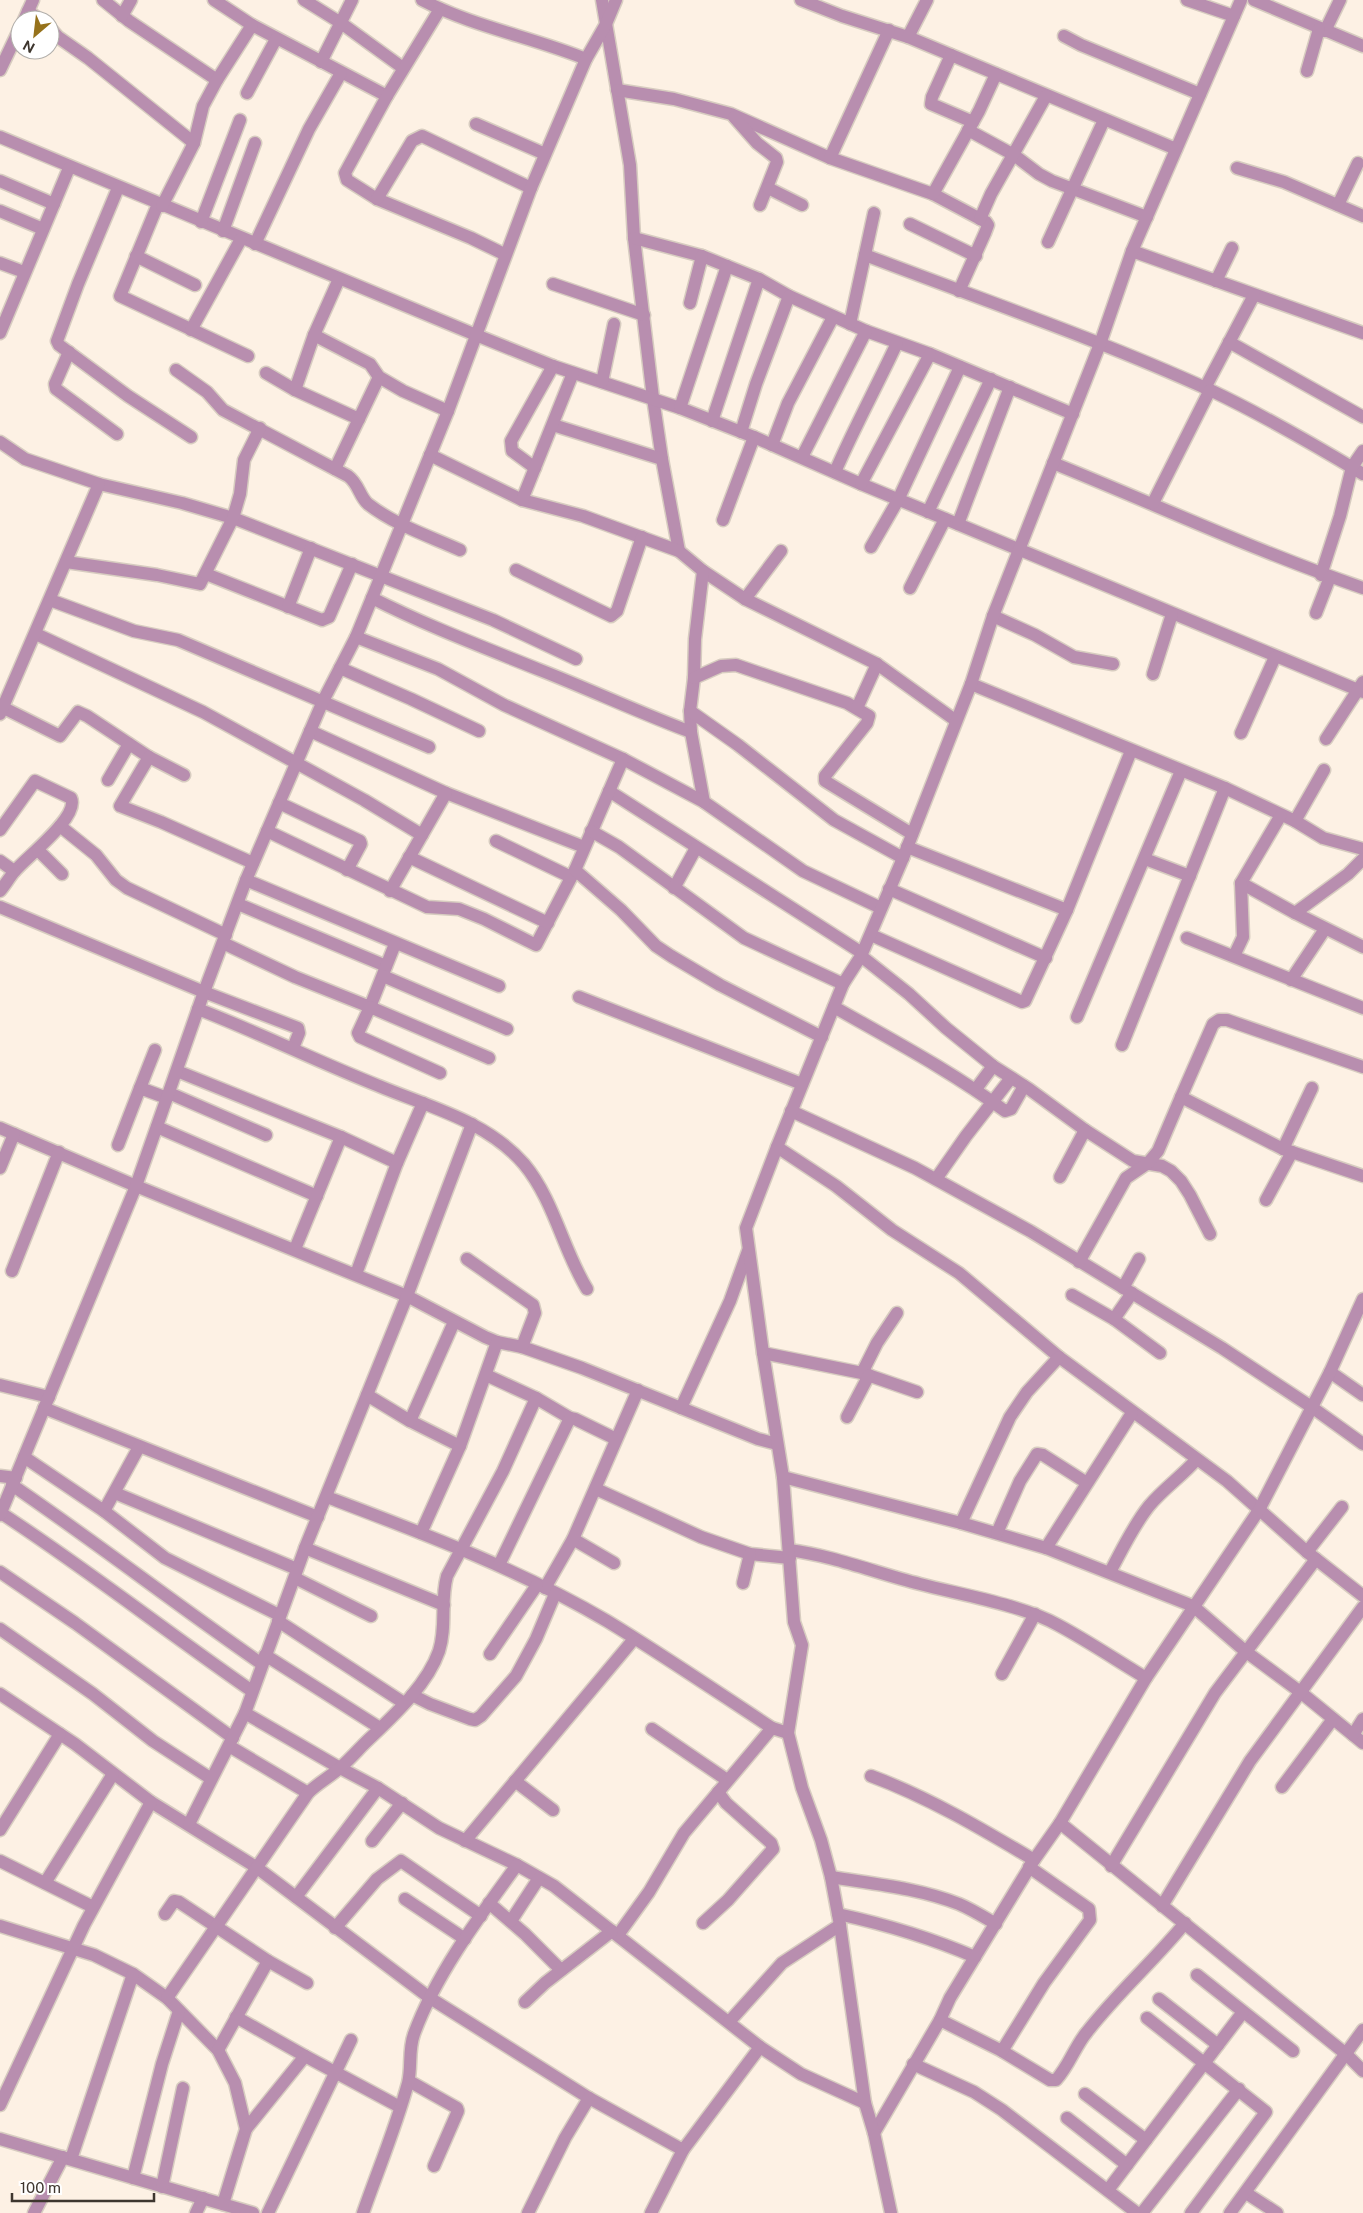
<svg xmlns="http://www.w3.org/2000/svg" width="1363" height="2213" viewBox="0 0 1363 2213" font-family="'Public Sans',sans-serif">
  <rect width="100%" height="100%" fill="#fdf1e4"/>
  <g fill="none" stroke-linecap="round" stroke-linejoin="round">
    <defs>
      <g id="minor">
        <path d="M103 0 129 21 217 80"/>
        <path d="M214 0 252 25 387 96"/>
        <path d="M304 0 341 23 403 68"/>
        <path d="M422 0C474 27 532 37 586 59"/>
        <path d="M602 0 630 165 634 238 653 398 662 459 679 551"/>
        <path d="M801 0 842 16 908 37 1176 149"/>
        <path d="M1187 0 1234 16"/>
        <path d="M1254 0 1363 46"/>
        <path d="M440 9 387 96 345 173 347 180 377 199 471 238 504 254"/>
        <path d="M28 11 40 20"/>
        <path d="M122 16 131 0"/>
        <path d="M24 20 33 0"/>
        <path d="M50 28 58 37 88 58 194 143"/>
        <path d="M1325 31 1340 0"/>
        <path d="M1064 36 1081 45 1200 94"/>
        <path d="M908 37 927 0"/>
        <path d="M951 55 932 97 931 104 973 122"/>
        <path d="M321 62 352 0"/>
        <path d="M0 70 20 28"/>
        <path d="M1307 71 1319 29"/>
        <path d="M617 90 674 99 731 114 830 158 933 194 986 222 988 225 985 233 959 291"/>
        <path d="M247 93 276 39"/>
        <path d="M734 117 757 143 776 158 777 162 760 205"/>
        <path d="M476 124 545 154"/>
        <path d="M968 130 1014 155 1039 174 1052 181 1147 217"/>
        <path d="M0 137 476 335 553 366 680 408 754 437 861 484 1363 692"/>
        <path d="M830 158 889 30"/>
        <path d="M1237 168 1284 182 1363 216"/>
        <path d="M0 181 54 204"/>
        <path d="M118 188 78 284 57 341 59 345 128 396 191 437"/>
        <path d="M768 188 802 205"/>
        <path d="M933 194 979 111 996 74"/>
        <path d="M377 199 412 141 422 136 531 188"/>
        <path d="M158 204 120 296 248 356"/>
        <path d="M1338 205 1358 163"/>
        <path d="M162 206 194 143 203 106 217 80 252 25"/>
        <path d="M0 211 43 229"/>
        <path d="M980 219 991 194 1046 96"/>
        <path d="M201 222 240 120"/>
        <path d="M910 224 976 256"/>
        <path d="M223 231 255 143"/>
        <path d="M634 238 702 256 759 279 789 296 866 331 930 354 1073 414"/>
        <path d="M1048 242 1104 120"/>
        <path d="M255 244 309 129 341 73"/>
        <path d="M1132 251 1363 333"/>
        <path d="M865 255C980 299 1098 339 1210 390 1263 415 1313 444 1363 474"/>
        <path d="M136 256 195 285"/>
        <path d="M0 263 24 272"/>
        <path d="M1216 281 1232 248"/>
        <path d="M553 284 644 315"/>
        <path d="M690 303 702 256"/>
        <path d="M850 324 874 213"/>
        <path d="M191 330 241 239"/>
        <path d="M0 333 69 168"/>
        <path d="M314 335 370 364 379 377 403 391 448 411"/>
        <path d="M1229 342 1363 417"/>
        <path d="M69 352 55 384 56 389 117 434"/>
        <path d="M176 370 207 392 223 410 348 476C359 484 359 496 368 504 395 525 429 536 460 550"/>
        <path d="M266 373 295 390 359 419"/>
        <path d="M602 382 614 324"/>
        <path d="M1205 388 1254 295"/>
        <path d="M295 390 314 335 339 279"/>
        <path d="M680 408 727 266"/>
        <path d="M712 421 759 279"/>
        <path d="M553 425 662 459"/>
        <path d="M741 432 756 384 789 296"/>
        <path d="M0 442 25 459 99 484 182 503 233 518 493 620 576 659"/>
        <path d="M772 445 788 403 833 317"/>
        <path d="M430 455 522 500 583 516 679 551 703 571 745 599 877 664 955 720"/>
        <path d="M802 457 866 331"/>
        <path d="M1053 463C1157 505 1258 552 1363 588"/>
        <path d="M535 468 512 451 511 441 553 366"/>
        <path d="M335 469 379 377"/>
        <path d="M835 472C854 428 877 386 897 343"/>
        <path d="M861 484 930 354"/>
        <path d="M522 500 573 373"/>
        <path d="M1153 503 1210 390"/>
        <path d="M928 512 991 379"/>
        <path d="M723 520 754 437"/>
        <path d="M958 524 1010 387"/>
        <path d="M871 547 898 500 960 367"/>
        <path d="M66 562 157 575 200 584 233 518 240 494 244 460 260 428"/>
        <path d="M516 570 611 616 617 611 642 537"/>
        <path d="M703 571 695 639 694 678 690 711 691 732 704 802 803 871 881 908"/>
        <path d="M206 574 322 620 329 617 352 564"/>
        <path d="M1321 575 1340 516 1352 467 1363 451"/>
        <path d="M910 588 945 519"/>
        <path d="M372 598C427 626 483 647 540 670 591 690 640 713 691 732"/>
        <path d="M745 599 781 551"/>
        <path d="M50 600 134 631 178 640 429 747"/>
        <path d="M288 607 311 548"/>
        <path d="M1316 613 1330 577"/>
        <path d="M993 616 1035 635 1074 657 1113 664"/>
        <path d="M36 634 203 712 364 800 422 835"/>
        <path d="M356 637 438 669 504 705 623 759 704 802"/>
        <path d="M340 668 411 699 479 731"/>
        <path d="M1153 674 1172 614"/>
        <path d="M694 678 721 666 736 665 847 703 869 716 867 723 825 776V781L912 834"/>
        <path d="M971 684 1225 788 1295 821 1323 838 1363 849"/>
        <path d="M0 706 60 736 78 712 87 716 149 757 184 775"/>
        <path d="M857 708 877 664"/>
        <path d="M690 711 738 745 834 820 903 858"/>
        <path d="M0 714 99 484"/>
        <path d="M310 731 446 793 584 847"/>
        <path d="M1241 733 1275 657"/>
        <path d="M1326 739 1363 682"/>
        <path d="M149 757 120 806 161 822 253 863"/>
        <path d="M108 780 129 744"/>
        <path d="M609 791 862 953"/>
        <path d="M279 803 360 841 361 844 347 870"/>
        <path d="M1281 815 1241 883 1295 913 1363 947"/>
        <path d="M1295 821 1324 770"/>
        <path d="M60 826 96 855 116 880 127 888 226 935"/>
        <path d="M0 830 35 781 71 798C80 817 25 858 14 872 9 878 5 885 0 891"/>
        <path d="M267 831 427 907 459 909 484 919 536 945 575 870 623 759"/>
        <path d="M591 831 619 847 744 938 843 984"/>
        <path d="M496 841 571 877"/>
        <path d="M907 847 1067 910"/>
        <path d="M38 850 62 874"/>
        <path d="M409 857 548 923"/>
        <path d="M1145 859 1190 876"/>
        <path d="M0 861 14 871"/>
        <path d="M575 870 621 910 656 946 671 956 720 985 822 1037"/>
        <path d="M246 880 499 986"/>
        <path d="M674 888 696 848"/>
        <path d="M889 889 1046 958"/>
        <path d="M390 891 446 793"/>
        <path d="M238 904 386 966"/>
        <path d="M0 907 204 992 298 1028 299 1033 293 1048"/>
        <path d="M1295 913 1348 874 1363 859"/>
        <path d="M871 935 1022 1002 1025 1001 1067 910 1131 751"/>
        <path d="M1187 938 1363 1008"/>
        <path d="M223 943 295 977 370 1007 395 944"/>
        <path d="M861 956 909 994 946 1028 993 1066 1029 1089 1085 1130 1133 1161 1162 1166 1171 1171 1181 1181 1190 1195 1210 1234"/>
        <path d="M1234 956 1243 937 1241 883"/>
        <path d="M383 976 507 1029"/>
        <path d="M1291 980 1325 929"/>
        <path d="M579 997 802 1084"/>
        <path d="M834 1007C892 1040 951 1071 1005 1111L1011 1109 1024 1086"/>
        <path d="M198 1009C260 1033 318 1062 379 1086 429 1107 487 1121 524 1164 554 1200 563 1250 587 1289"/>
        <path d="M1077 1017 1181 771"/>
        <path d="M1122 1045 1225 788"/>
        <path d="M1363 1067 1227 1020H1219L1213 1024 1181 1097 1283 1149 1363 1176"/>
        <path d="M177 1071 341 1137 397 1163"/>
        <path d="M440 1073 360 1037 358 1033 370 1007 489 1058"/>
        <path d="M140 1088 155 1050"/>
        <path d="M976 1089 993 1066"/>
        <path d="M169 1093 266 1135"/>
        <path d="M791 1111 915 1168 1030 1231 1222 1348 1313 1408 1363 1444"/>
        <path d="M157 1127 317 1196"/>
        <path d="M0 1128 136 1186 407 1296 485 1337 497 1342 522 1347 582 1368 758 1439 777 1444"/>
        <path d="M118 1145 140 1088 167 1098"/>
        <path d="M777 1147 836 1186 892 1230 959 1273 1059 1357 1227 1481 1307 1552 1363 1596"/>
        <path d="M1283 1149 1312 1088"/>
        <path d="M0 1168 14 1134"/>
        <path d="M1060 1177 1085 1130"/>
        <path d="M936 1179 966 1136 1011 1078"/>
        <path d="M1266 1200 1292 1152"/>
        <path d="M295 1249 341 1137"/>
        <path d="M467 1259 533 1305 535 1313 522 1347"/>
        <path d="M1079 1262 1126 1178 1148 1163 1158 1151 1181 1097"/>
        <path d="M12 1271 59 1152"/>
        <path d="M356 1274 397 1163 423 1103"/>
        <path d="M1123 1288 1139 1259"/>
        <path d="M1072 1295 1114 1319 1160 1353"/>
        <path d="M1114 1319 1132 1293"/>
        <path d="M763 1353 862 1373 917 1392"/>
        <path d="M1330 1372 1363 1395"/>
        <path d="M862 1373 877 1343 897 1313"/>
        <path d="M486 1375 536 1398 570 1418 575 1419 616 1439"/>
        <path d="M0 1385 49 1397"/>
        <path d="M367 1395 410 1421 460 1446"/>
        <path d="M44 1408 318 1517"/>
        <path d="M681 1408 730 1301 748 1251"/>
        <path d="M847 1417 869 1375"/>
        <path d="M410 1421 454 1322"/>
        <path d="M24 1457 104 1511 165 1558 279 1615"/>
        <path d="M0 1476 16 1478"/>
        <path d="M783 1477 961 1523 1046 1548 1193 1606 1245 1651 1299 1691 1363 1743"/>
        <path d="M12 1485C97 1543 178 1606 262 1664"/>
        <path d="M596 1489 701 1537 750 1554 790 1558"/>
        <path d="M115 1493 297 1569"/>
        <path d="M327 1497C422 1533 519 1569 607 1621 663 1655 717 1692 772 1728L788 1733"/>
        <path d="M104 1511 139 1447"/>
        <path d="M1 1513C87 1569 168 1633 252 1691"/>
        <path d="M0 1515 136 1186 204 992 246 880 323 701 356 637 372 598 448 411 531 188 586 59 606 24 616 0"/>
        <path d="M961 1523 1010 1417 1027 1392 1059 1357"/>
        <path d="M421 1533 460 1446 497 1342"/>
        <path d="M997 1533 1020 1481 1037 1454 1043 1455 1087 1483"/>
        <path d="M573 1539 614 1563"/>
        <path d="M305 1548 444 1605"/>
        <path d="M1046 1548 1132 1413"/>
        <path d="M789 1550C835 1556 876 1573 920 1584 962 1595 1022 1605 1058 1625 1088 1641 1116 1660 1146 1678"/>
        <path d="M1307 1552 1342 1507"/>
        <path d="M499 1565 570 1418"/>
        <path d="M0 1572 75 1623 233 1738"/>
        <path d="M1110 1572C1122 1550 1133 1526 1149 1506 1163 1489 1182 1476 1196 1460"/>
        <path d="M295 1578 371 1616"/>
        <path d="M743 1583 750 1554"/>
        <path d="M545 1588 573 1539 638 1390"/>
        <path d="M278 1621 404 1703"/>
        <path d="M0 1629 93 1694 153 1741 210 1778"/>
        <path d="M490 1654 537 1585"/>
        <path d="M265 1655 380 1728"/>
        <path d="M1002 1674 1035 1614"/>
        <path d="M0 1694 75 1744 151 1802 256 1867 430 1998 589 2098 683 2150"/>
        <path d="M412 1695 430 1704 470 1719 475 1720 481 1716 516 1676 536 1639 555 1594"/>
        <path d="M245 1713 340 1768 378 1788 439 1828 517 1865 554 1886 760 2047 801 2074 865 2103"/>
        <path d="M652 1729 727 1780"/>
        <path d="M1353 1735 1363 1719"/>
        <path d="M229 1746 308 1793"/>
        <path d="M871 1776C928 1797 982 1829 1034 1860"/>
        <path d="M515 1781 553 1810"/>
        <path d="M1282 1787 1333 1719"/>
        <path d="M1060 1823 1346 2054 1363 2071"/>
        <path d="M189 1824 245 1713 305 1548 407 1296 472 1124"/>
        <path d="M0 1830 60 1734"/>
        <path d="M372 1841 402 1803"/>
        <path d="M465 1841 634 1639"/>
        <path d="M0 1861 93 1907"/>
        <path d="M1111 1866 1215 1693 1316 1559"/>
        <path d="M831 1877C874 1884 918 1888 959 1904 971 1909 984 1917 996 1924"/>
        <path d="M45 1883 113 1774"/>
        <path d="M296 1897 378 1788"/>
        <path d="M405 1899 465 1939"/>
        <path d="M489 1903 525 1934 561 1970"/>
        <path d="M1162 1906 1250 1761 1363 1607"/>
        <path d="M165 1914 174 1901 179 1902 268 1961 307 1983"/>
        <path d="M838 1914C888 1925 929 1937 975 1957"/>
        <path d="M511 1921 539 1878"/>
        <path d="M703 1923 728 1900 773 1849 771 1843 726 1803 718 1792"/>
        <path d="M0 1926 94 1955 133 1974 167 1998 218 2050 235 2083 246 2129 223 2204"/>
        <path d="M335 1928 377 1879 401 1861 481 1916"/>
        <path d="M618 1935 649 1892 684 1833 772 1728"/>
        <path d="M1197 1975 1293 2051"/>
        <path d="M167 1998 308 1793C318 1783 330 1777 341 1767 349 1760 357 1751 365 1743 391 1718 427 1686 439 1651 447 1626 440 1601 447 1576L503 1471 536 1398"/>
        <path d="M1159 1999 1218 2045"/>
        <path d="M525 2002 545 1983 612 1931"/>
        <path d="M236 2017 305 2056 400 2107"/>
        <path d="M1147 2018 1266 2112 1191 2213"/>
        <path d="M940 2020 1002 2051 1050 2080H1056C1069 2066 1075 2046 1087 2032 1117 1993 1154 1961 1185 1923"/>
        <path d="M729 2022 782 1963 840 1925"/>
        <path d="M218 2050 268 1961"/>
        <path d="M1002 2051 1044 1983 1090 1920 1089 1909 1029 1867"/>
        <path d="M913 2064 974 2092 1002 2110 1137 2213"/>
        <path d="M409 2081 457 2108 458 2111 434 2166"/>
        <path d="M1085 2094 1146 2140"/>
        <path d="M0 2105 84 1925 151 1802"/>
        <path d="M1067 2118 1127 2165"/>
        <path d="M246 2129 305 2056"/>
        <path d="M874 2133 940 2020 950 1998 1034 1860 1060 1823 1146 1678 1259 1510 1330 1372 1363 1299"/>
        <path d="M0 2139 253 2213"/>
        <path d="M71 2159 133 1974"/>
        <path d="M133 2178 162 2064 179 2011"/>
        <path d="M162 2187 183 2088"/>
        <path d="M1108 2190 1243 2012"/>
        <path d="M1246 2193 1277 2213"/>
        <path d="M34 2213 63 2157"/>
        <path d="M196 2213 203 2198"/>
        <path d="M268 2213 351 2040"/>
        <path d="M363 2213C378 2170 396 2127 408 2083 412 2067 408 2051 414 2034 436 1974 479 1917 517 1865"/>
        <path d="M528 2213 565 2138 589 2098"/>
        <path d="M651 2213 683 2150 760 2047"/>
        <path d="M891 2213 874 2133 865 2103 840 1925 831 1877 821 1840 802 1788 788 1733 802 1645 794 1622 783 1477 763 1353 746 1228 777 1147 843 984 861 956 903 858 971 684 993 616 1100 344 1132 251 1241 0"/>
        <path d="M1142 2213 1239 2089"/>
        <path d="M1230 2213 1363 2030"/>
      </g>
    </defs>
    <use href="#minor" stroke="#d7ccc0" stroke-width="15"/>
    <use href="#minor" stroke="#b88eaf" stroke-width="12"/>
  </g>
  <g transform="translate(35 35) rotate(208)"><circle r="24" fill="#ffffff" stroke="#b2afab"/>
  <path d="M0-4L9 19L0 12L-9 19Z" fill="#96721b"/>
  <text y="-8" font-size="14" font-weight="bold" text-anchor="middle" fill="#3e362e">N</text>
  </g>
  <path d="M12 2193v8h142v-8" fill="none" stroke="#3e362e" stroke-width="2.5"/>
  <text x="20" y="2193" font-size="15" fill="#3e362e" stroke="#ffffff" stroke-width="4" paint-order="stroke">100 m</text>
</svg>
